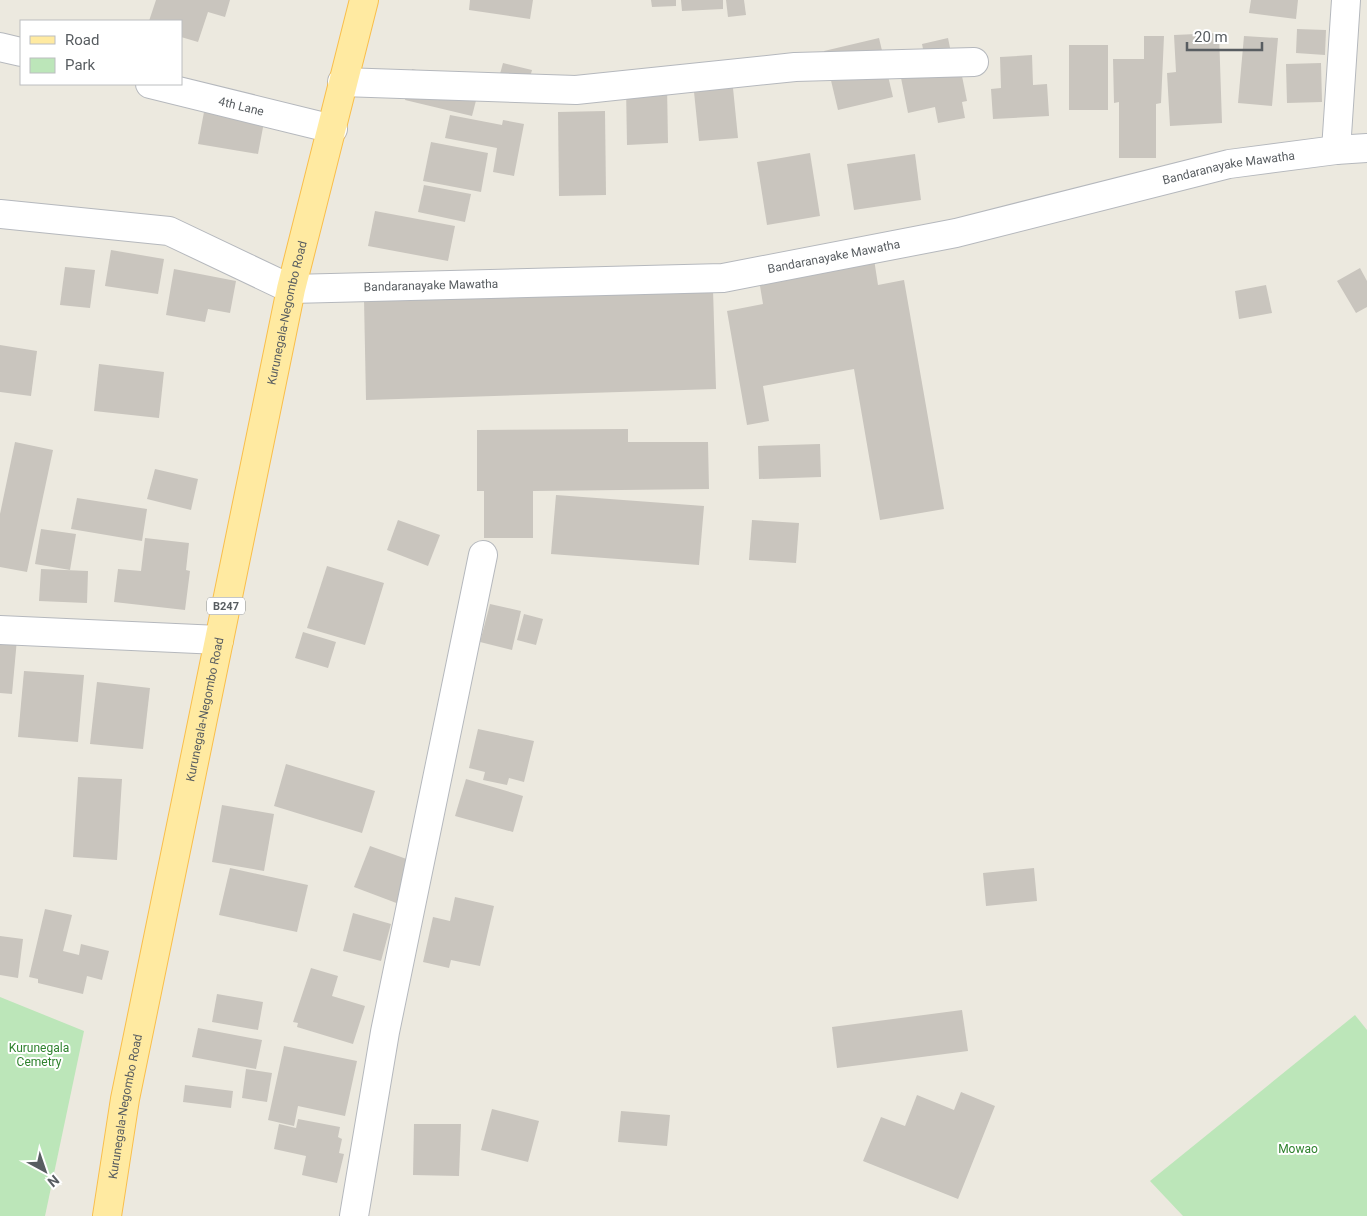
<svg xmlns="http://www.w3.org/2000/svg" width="1367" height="1216" viewBox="0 0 1367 1216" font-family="Roboto,sans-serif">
  <rect width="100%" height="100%" fill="#ece9df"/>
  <g fill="#bce6b9">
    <path d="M0 997 84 1031 45 1216H0Z"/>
    <path d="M1355 1015 1367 1030V1216H1183L1150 1181Z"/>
  </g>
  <g fill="#c9c5be">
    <path d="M156 0H230L225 17 208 12 198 42 181 37V21H149Z"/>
    <path d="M470 0H533L530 19 469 10Z"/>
    <path d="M651 0H676V6L652 7Z"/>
    <path d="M681 0H723V9L682 11Z"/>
    <path d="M726 0H744L746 15 728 17Z"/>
    <path d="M1251 0H1298L1296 19 1249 13Z"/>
    <path d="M1297 29 1326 30 1325 55 1296 53Z"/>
    <path d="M1219 33 1222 123 1170 126 1167 73 1176 72 1174 35Z"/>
    <path d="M1144 36H1164L1161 103 1156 104V158H1119V102L1114 103 1113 59H1144Z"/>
    <path d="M1244 36 1278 38 1272 106 1238 103Z"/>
    <path d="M879 38 893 97 838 110 824 51Z"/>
    <path d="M948 38 954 67 960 66 967 101 962 102 965 118 938 123 935 107 908 113 901 78 928 73 922 44Z"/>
    <rect x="1069" y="45" width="39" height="65"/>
    <path d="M1032 55 1033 85 1047 84 1049 116 993 119 991 89 1001 88 1000 57Z"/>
    <path d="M503 63 532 70 524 99 495 92Z"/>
    <path d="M1321 63 1322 102 1287 103 1286 64Z"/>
    <path d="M731 68 738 138 699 141 692 72Z"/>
    <path d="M412 69 480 85 472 116 405 100Z"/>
    <path d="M667 85 668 143 627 145 626 86Z"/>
    <path d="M605 111 606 195 559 196 558 112Z"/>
    <path d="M204 112 264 122 258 154 198 144Z"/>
    <path d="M450 115 502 125 503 120 524 124 514 176 493 172 497 148 445 138Z"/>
    <path d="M431 142 488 153 481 192 423 181Z"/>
    <path d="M810 153 820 216 767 225 757 162Z"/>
    <path d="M915 154 921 200 854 210 847 164Z"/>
    <path d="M424 185 471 194 465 222 418 212Z"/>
    <path d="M375 211 455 226 448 261 368 246Z"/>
    <path d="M111 250 164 259 158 294 105 286Z"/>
    <path d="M874 259 878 285 904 280 944 509 880 520 854 369 763 386 769 421 747 425 727 311 763 304 759 280Z"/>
    <path d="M65 267 95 270 90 308 60 305Z"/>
    <path d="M1360 268 1367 281V307L1356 313 1337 281Z"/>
    <path d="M174 269 236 281 230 313 208 309 205 322 166 315Z"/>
    <path d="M1266 285 1272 313 1239 319 1235 291Z"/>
    <path d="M713 289 716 389 366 400 364 299Z"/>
    <path d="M0 345 37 351 31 396 0 392Z"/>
    <path d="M99 364 164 372 159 418 94 411Z"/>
    <path d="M628 429V442H708L709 489 533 491V538H484V491H477V430Z"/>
    <path d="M15 442 53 450 27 572 0 567V514Z"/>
    <path d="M820 444 821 477 759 479 758 446Z"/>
    <path d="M155 469 198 479 191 510 147 499Z"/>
    <path d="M556 495 704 506 699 565 551 554Z"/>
    <path d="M77 498 147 509 142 541 71 529Z"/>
    <path d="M398 520 440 535 428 566 387 550Z"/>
    <path d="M752 520 799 523 796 563 749 560Z"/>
    <path d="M41 529 76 534 70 570 35 564Z"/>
    <path d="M145 538 189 543 186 570 190 571 185 610 114 602 118 569 141 571Z"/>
    <path d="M327 566 384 583 365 645 307 628Z"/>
    <path d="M41 569 88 571 87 603 39 601Z"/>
    <path d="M490 604 521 611 512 650 480 642Z"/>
    <path d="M524 614 543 619 536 645 517 640Z"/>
    <path d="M303 632 336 642 328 668 295 658Z"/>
    <path d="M0 638 17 639 12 694 0 693Z"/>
    <path d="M24 671 84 675 78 742 18 737Z"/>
    <path d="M97 682 150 688 143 749 90 744Z"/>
    <path d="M478 729 534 741 524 782 509 778 507 785 483 780 485 772 469 768Z"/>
    <path d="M286 764 375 791 362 833 274 806Z"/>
    <path d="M78 777 122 779 117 860 73 857Z"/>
    <path d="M466 779 523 796 513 832 455 816Z"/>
    <path d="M222 805 274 814 264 871 212 862Z"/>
    <path d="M370 846 415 862 399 904 354 887Z"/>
    <path d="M230 868 308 885 297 932 219 915Z"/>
    <path d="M1034 868 1037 901 986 906 983 873Z"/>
    <path d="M455 897 494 906 480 966 451 960 449 968 423 962 433 917 450 921Z"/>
    <path d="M45 909 72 915 63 951 79 955 81 944 109 951 102 980 87 976 83 994 38 983V979L29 977Z"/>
    <path d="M353 913 391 924 381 961 343 951Z"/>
    <path d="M0 936 23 939 18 978 0 975Z"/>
    <path d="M311 968 338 976 332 996 365 1006 353 1044 297 1027 298 1023 293 1022Z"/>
    <path d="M217 994 263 1002 258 1030 212 1022Z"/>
    <path d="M962 1010 968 1051 837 1068 832 1027Z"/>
    <path d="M198 1028 262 1040 256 1069 192 1057Z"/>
    <path d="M284 1046 357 1061 345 1116 298 1106 294 1126 268 1120Z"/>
    <path d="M246 1069 272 1073 267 1102 242 1098Z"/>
    <path d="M185 1085 233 1091 231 1108 183 1102Z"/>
    <path d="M961 1092 995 1106 958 1199 863 1161 881 1117 905 1126 917 1095 954 1110Z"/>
    <path d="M492 1109 539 1121 528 1162 481 1150Z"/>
    <path d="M621 1111 670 1115 667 1146 618 1142Z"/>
    <path d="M298 1119 340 1127 338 1137 342 1139 339 1153 344 1154 337 1183 302 1175 306 1156 274 1149 279 1124 296 1128Z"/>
    <path d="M414 1124H461L459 1176 413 1175Z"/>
  </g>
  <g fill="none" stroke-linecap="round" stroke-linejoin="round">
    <defs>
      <g id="minor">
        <path d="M0 47 21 52"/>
        <path d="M342 82 576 90 795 67 974 62"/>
        <path id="s1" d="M150 84 333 129"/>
        <path d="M1336 150 1346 0"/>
        <path id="s2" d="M0 214 169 231 291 289 723 278 956 233 1229 164 1336 150 1367 148"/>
        <path d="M0 630 219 640"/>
        <path d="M354 1216 385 1032 483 555"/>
      </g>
      <g id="major">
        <path id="s3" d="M107 1216 125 1099 291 289 364 0"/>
      </g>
    </defs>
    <use href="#minor" stroke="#b5b8bd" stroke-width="30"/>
    <use href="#major" stroke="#f9be4b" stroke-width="30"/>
    <use href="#minor" stroke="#fff" stroke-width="28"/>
    <use href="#major" stroke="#ffeaa1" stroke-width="28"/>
  </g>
  <g text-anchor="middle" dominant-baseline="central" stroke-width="4" stroke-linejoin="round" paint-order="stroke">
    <rect fill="#fff" stroke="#8a8e90" stroke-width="1" x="207" y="597.5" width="38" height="17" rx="4"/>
    <g font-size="11" font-weight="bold" fill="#585d61">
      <text x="226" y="606">B247</text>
    </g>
    <g font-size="12" fill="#585d61" stroke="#fff">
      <text stroke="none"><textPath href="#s1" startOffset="94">4th Lane</textPath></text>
      <text stroke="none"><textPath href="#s2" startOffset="1255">Bandaranayake Mawatha</textPath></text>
      <text stroke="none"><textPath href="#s2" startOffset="850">Bandaranayake Mawatha</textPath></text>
      <text stroke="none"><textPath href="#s2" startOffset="445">Bandaranayake Mawatha</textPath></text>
      <text stroke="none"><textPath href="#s3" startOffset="921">Kurunegala-Negombo Road</textPath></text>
      <text stroke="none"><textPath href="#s3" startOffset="516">Kurunegala-Negombo Road</textPath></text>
      <text stroke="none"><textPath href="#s3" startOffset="111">Kurunegala-Negombo Road</textPath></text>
    </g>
    <g font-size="12" fill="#2f822e" stroke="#fff">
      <text x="39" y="1048">Kurunegala<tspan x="39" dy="14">Cemetry</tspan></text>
      <text x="1298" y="1149">Mowao</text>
    </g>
  </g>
  <rect x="20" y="20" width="162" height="65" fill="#ffffff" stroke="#bcbec0"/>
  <rect x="30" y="36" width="25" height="8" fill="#ffeaa1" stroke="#bcbec0"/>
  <text x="65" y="45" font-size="15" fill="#585d61">Road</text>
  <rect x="30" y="58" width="25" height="15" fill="#bce6b9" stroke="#bcbec0"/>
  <text x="65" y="70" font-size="15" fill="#585d61">Park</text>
  <g transform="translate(45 1171) rotate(140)" stroke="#ffffff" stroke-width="4" paint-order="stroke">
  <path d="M0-4L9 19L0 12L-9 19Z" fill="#585d61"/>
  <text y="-8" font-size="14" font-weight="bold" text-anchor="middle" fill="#585d61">N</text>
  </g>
  <path d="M1187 42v8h75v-8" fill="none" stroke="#585d61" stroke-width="2.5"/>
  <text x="1194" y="42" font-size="15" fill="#585d61" stroke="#ffffff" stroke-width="4" paint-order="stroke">20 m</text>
</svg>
